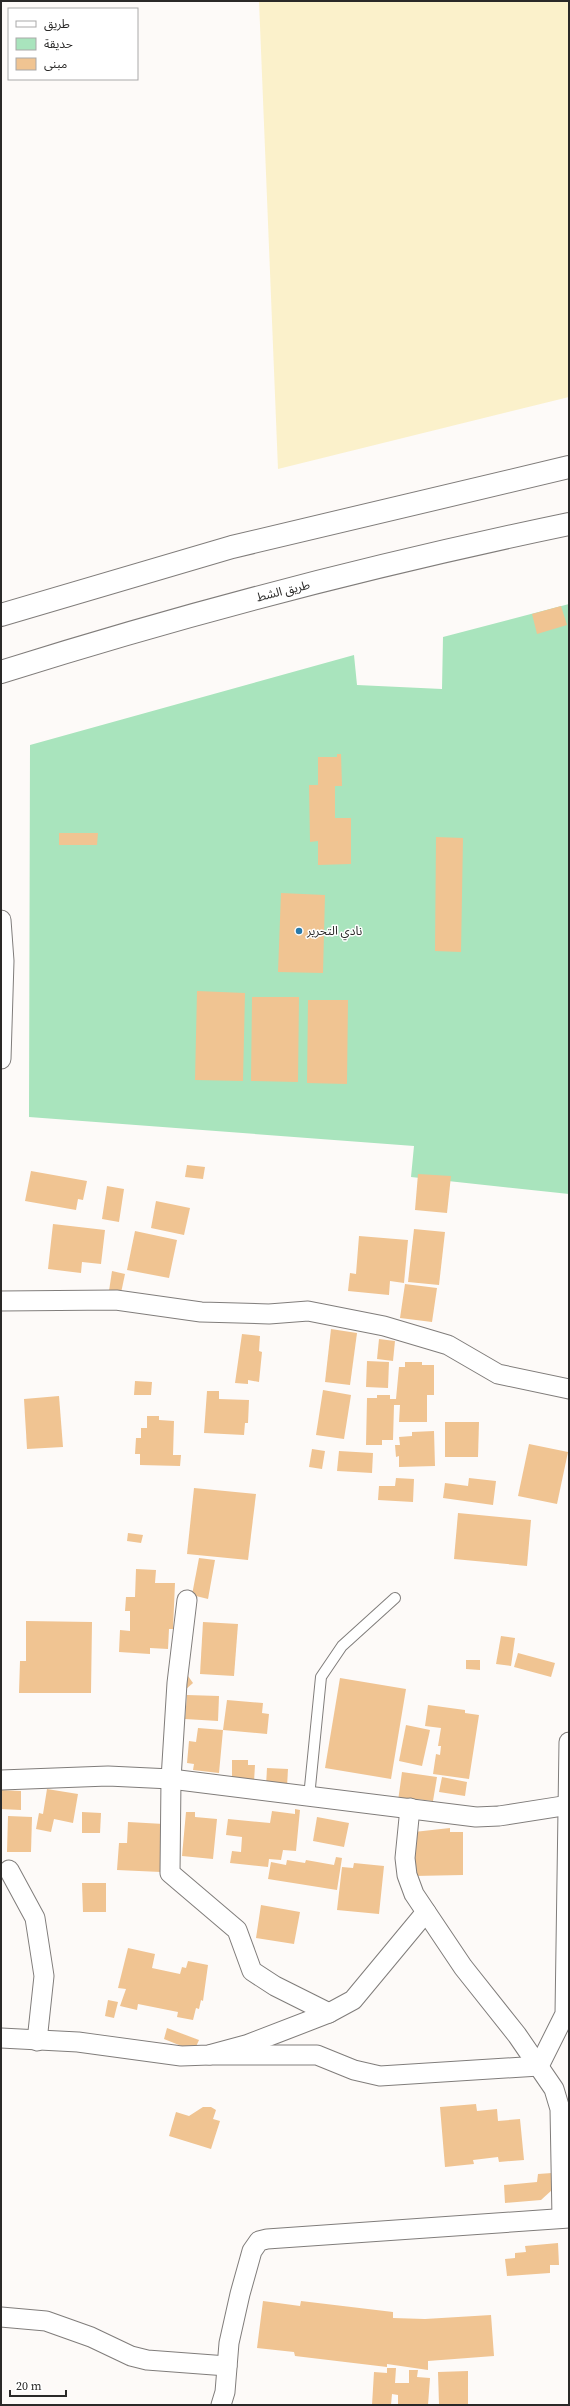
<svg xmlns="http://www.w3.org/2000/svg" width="570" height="2406" viewBox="0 0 570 2406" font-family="'Source Serif 4','Noto Sans Arabic',serif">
  <rect width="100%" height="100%" fill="#fdfaf8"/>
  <path fill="#a9e4bd" d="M569 604V1194L411 1177 414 1146 29 1117 30 745 354 655 357 685 442 689 443 637Z"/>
  <path fill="#fbf1cb" d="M259 1H569V397L278 469Z"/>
  <g fill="#f0c492">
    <path d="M561 606 567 625 537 634 532 614Z"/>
    <path d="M337 754H341L342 786H335V818H351V864L318 865V841L310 842 309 785H318V757H337Z"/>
    <path d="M59 833H98L97 845H59Z"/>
    <path d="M436 837 463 838 461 952 435 951Z"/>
    <path d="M281 893 325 895 323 973 278 972Z"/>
    <path d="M197 991 245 993 243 1081 195 1080Z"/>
    <path d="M252 997H299L298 1082 251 1081Z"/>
    <path d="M308 1000H348L347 1084 307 1083Z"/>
    <path d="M187 1165 205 1167 203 1179 185 1177Z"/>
    <path d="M31 1171 87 1181 83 1200 78 1199 76 1210 25 1201Z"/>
    <path d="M418 1174 451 1176 447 1213 415 1210Z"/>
    <path d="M107 1186 124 1189 119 1222 102 1219Z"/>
    <path d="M156 1201 190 1208 184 1235 151 1228Z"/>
    <path d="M53 1224 105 1230 101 1264 82 1262 81 1273 48 1269Z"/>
    <path d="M414 1229 445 1232 439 1285 408 1282Z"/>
    <path d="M135 1231 177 1240 169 1278 127 1270Z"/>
    <path d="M359 1236 408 1240 404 1283 390 1281 389 1295 348 1291 350 1273 356 1274Z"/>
    <path d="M112 1271 125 1274 121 1293 109 1291Z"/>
    <path d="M405 1284 437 1288 432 1322 400 1318Z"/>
    <path d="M331 1329 357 1333 350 1385 325 1382Z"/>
    <path d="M242 1334 260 1336 259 1351 262 1352 259 1382 248 1380V1384L235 1383Z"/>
    <path d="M379 1339 395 1341 393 1361 377 1359Z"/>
    <path d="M367 1361 389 1362 388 1388 366 1387Z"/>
    <path d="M405 1362H422V1365H434V1395H427V1422H399L400 1405H394L393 1440H382V1445H366L367 1398H377V1395H390V1399H396L399 1367H405Z"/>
    <path d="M135 1381 152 1382 151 1395H134Z"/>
    <path d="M323 1390 351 1395 344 1439 316 1435Z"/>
    <path d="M207 1391H219V1399L249 1400 248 1423H245L244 1435 204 1433Z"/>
    <path d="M59 1396 63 1447 27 1449 24 1399Z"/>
    <path d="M147 1416H159V1420L174 1421 173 1455H181L180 1466 140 1465V1454H135L136 1438H141V1428H147Z"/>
    <path d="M445 1422H479L478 1457H445Z"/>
    <path d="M434 1431 435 1466 399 1467V1456L396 1457 395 1445H400L399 1437 412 1436V1432Z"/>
    <path d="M529 1444 568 1452 557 1504 518 1496Z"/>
    <path d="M312 1449 325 1451 322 1469 309 1467Z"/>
    <path d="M339 1451 373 1453 372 1473 337 1471Z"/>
    <path d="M396 1478 414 1479 413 1502 378 1500 379 1486H395Z"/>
    <path d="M469 1478 496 1481 493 1505 443 1498 445 1483 468 1486Z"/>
    <path d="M194 1488 256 1494 248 1560 187 1554Z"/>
    <path d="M458 1513 531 1520 527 1566 454 1559Z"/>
    <path d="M128 1533 143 1535 141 1543 127 1541Z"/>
    <path d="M199 1558 215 1560 208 1599 192 1595Z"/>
    <path d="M136 1569 156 1570 155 1583H175L173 1629H169L168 1649 150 1648V1654L119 1652 120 1630 130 1631V1611H125L126 1597H135Z"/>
    <path d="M26 1621 92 1622 91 1693H19L20 1661H26Z"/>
    <path d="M203 1622 238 1624 234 1676 200 1674Z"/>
    <path d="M501 1636 515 1638 511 1666 496 1664Z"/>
    <path d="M518 1653 555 1663 551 1677 514 1667Z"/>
    <path d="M466 1660H480V1670L466 1669Z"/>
    <path d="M188 1676 193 1683 185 1690 180 1683Z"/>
    <path d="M340 1678 406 1689 391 1779 325 1768Z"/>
    <path d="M187 1695 219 1696 218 1721 185 1719Z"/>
    <path d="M227 1700 263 1703 262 1713 269 1714 267 1734 223 1730Z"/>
    <path d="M428 1705 465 1710V1713L479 1715 469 1779 433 1774 436 1754 440 1755 441 1746H438L441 1728 425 1726Z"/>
    <path d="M406 1725 430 1730 422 1766 399 1761Z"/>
    <path d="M198 1728 223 1730 219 1773 193 1770 194 1764 187 1763 189 1741 196 1742Z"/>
    <path d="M232 1760H248V1765H255L254 1782 232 1781Z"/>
    <path d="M267 1768 288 1769 287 1787 266 1786Z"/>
    <path d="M402 1772 437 1777 433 1801 415 1799 414 1804 398 1801Z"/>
    <path d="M442 1777 467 1782 465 1796 439 1792Z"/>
    <path d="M47 1789 78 1794 73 1823 54 1819 51 1832 36 1829 39 1813 43 1814Z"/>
    <path d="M1 1790 21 1791V1810L1 1809Z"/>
    <path d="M295 1809 300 1810 296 1851 283 1850 281 1860 269 1859 268 1867 230 1863 232 1851 241 1852 242 1837 226 1835 228 1819 270 1823 272 1811 295 1814Z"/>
    <path d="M82 1812 101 1813 100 1833H82Z"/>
    <path d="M186 1812H195V1817L217 1819 213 1859 182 1856Z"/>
    <path d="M8 1816 32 1817 31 1852H7Z"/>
    <path d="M317 1817 349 1823 344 1847 313 1841Z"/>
    <path d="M128 1822 164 1824 161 1872 117 1870 119 1843H127Z"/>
    <path d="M450 1828V1832H463V1875L414 1876V1832Z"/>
    <path d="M336 1857 342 1858 337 1890 268 1879 271 1862 286 1865 287 1860 305 1863 306 1860 334 1865Z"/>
    <path d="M354 1863 384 1866 379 1914 337 1910 342 1867 353 1868Z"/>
    <path d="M82 1883H106V1912H83Z"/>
    <path d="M261 1905 300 1912 294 1944 256 1938Z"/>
    <path d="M128 1948 155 1954 152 1968 180 1974 182 1967 186 1968 188 1961 208 1965 203 2001 201 2000 199 2009 196 2008 193 2020 177 2017 178 2012 138 2004 137 2010 120 2006 126 1989 118 1988Z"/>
    <path d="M108 2000 118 2002 114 2018 105 2016Z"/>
    <path d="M167 2028 199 2040 194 2051 164 2039Z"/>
    <path d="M476 2104 477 2111 497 2109 498 2121 520 2119 524 2160 499 2162 498 2157 473 2160 474 2164 445 2167 440 2107Z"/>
    <path d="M203 2107H211L216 2110 213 2119 220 2121 211 2149 169 2136 176 2112 189 2116Z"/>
    <path d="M552 2173V2190L541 2200 505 2203 504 2185 537 2182 538 2174Z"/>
    <path d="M558 2243 559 2265H550V2273L507 2276 505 2259 515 2258V2253L526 2252 525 2246Z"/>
    <path d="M263 2301 300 2306 301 2301 393 2312V2318L425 2319 491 2315 494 2356 428 2361V2370L387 2364V2367L295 2356 294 2352 257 2348Z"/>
    <path d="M387 2368H396L395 2383H409V2370H418L417 2377 430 2378 428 2405H398V2395L392 2394 391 2405H372L374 2372 387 2373Z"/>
    <path d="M468 2371V2405H439L438 2372Z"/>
  </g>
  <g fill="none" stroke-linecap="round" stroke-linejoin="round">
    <defs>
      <path id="service" d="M309 1797 321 1677 342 1646 395 1598"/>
      <g id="minor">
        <path d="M1 920 4 961 1 1059"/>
        <path d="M1 1301 116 1300 201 1312 269 1314 308 1311 384 1326 448 1345 498 1374 569 1389"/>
        <path d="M187 1600 177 1683 171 1779 170 1873 237 1930 252 1971 275 1986 329 2013"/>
        <path d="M1 1780 108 1776 171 1779 476 1817 499 1816 569 1805"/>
        <path d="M410 1808 405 1858 407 1875 414 1894 463 1967 517 2035 554 2089 560 2109 562 2218"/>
        <path d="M9 1870 35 1918 44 1976 37 2041"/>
        <path d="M1 2038 78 2042 181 2056 209 2055 246 2045 329 2013 353 2000 426 1912"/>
        <path d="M209 2055H317L354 2070 380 2076 539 2066 565 2014 569 1742"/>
        <path d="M1 2317 46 2321 91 2337 131 2356 147 2360 227 2366"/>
        <path d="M221 2405 225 2392 229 2343 240 2294 252 2251 259 2241 267 2239 569 2218"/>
      </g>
      <g id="trunk">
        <path d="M1 615 232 547 569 467"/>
        <path d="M1 672C188 613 377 564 569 524"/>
      </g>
    </defs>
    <use href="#service" stroke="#807d7b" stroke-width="12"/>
    <use href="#minor" stroke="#807d7b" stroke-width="21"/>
    <use href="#trunk" stroke="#807d7b" stroke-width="24"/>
    <use href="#service" stroke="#fff" stroke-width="10"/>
    <use href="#minor" stroke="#fff" stroke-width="19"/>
    <use href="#trunk" stroke="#fff" stroke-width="22"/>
  </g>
  <circle fill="#287aab" stroke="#fff" stroke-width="1.5" cx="299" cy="931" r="4"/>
  <g text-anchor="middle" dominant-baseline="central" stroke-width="3" stroke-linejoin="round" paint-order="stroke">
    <g font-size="12" fill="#2a2928" stroke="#fff">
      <text transform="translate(283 591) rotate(-14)">طريق الشط</text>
    </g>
    <g font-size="12" fill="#2a2928" stroke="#fff" text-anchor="start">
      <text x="307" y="931">نادي التحرير</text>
    </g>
  </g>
  <rect width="570" height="2406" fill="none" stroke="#2a2928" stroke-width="4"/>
  <rect x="8" y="8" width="130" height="72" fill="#ffffff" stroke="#aaa9a9"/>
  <rect x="16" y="21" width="20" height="6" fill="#ffffff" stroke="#aaa9a9"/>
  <text x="44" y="28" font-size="12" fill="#2a2928">طريق</text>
  <rect x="16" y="38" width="20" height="12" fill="#a9e4bd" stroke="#aaa9a9"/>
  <text x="44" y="48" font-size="12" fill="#2a2928">حديقة</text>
  <rect x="16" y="58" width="20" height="12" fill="#f0c492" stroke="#aaa9a9"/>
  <text x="44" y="68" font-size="12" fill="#2a2928">مبنى</text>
  <path d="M10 2390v6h56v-6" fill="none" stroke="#2a2928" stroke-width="2"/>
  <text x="16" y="2390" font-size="12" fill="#2a2928" stroke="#ffffff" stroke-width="3" paint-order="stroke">20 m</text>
</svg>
